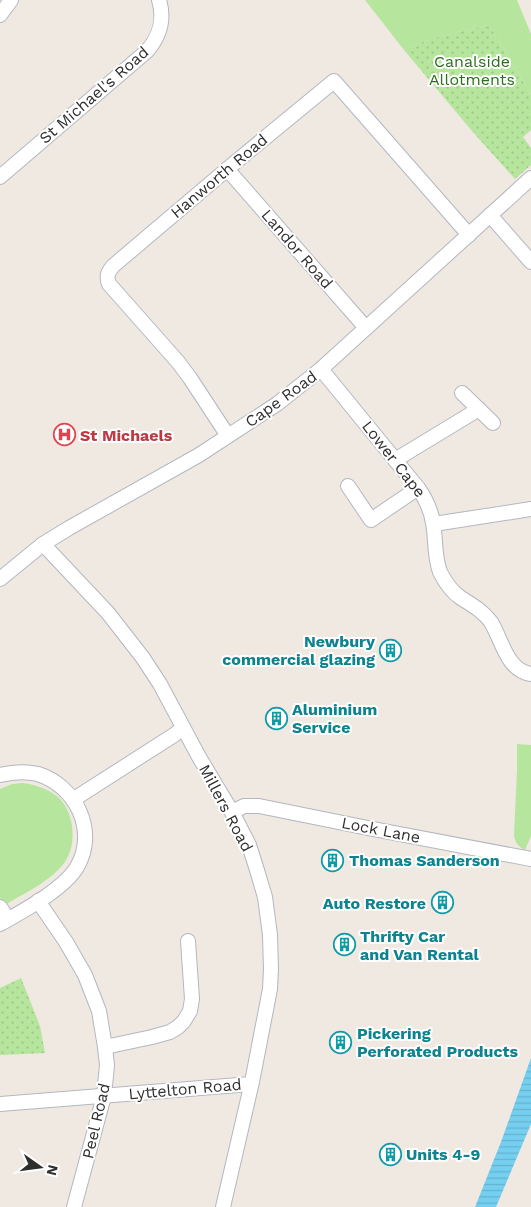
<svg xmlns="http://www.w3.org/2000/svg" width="531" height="1207" viewBox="0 0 531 1207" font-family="'Work Sans',sans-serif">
  <defs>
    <pattern id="garden-dots" width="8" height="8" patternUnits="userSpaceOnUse" patternTransform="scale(1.25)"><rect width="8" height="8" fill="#b6e59e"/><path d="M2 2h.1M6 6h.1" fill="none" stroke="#9dc588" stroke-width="1.8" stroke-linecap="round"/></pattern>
    <pattern id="water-rules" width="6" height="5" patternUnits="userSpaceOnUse" patternTransform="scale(1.25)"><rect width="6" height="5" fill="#75cff0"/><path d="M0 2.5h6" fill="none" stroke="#66b2ce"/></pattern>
  </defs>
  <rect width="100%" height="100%" fill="#efe9e1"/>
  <g fill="#b6e59e">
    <path d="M365 0H517L531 34V95L501 44 489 25C458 32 433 37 404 50Z"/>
    <path d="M517 744 531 745V836L525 850C519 847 516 844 514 836L517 770Z"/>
    <path d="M22 783C35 784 51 790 60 799 74 814 77 843 66 860 54 880 24 893 5 905L0 898V789L12 784Z"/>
  </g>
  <g fill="url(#garden-dots)">
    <path d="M489 25 501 44 531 95V130L523 137 531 148V165L515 179 472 131 404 50C432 37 458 32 489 25Z"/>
    <path d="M21 978 40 1026 45 1053 0 1055V988Z"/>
  </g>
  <path fill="url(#water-rules)" d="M531 1058V1124L496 1207H475L501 1142Z"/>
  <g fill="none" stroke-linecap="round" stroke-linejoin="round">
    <defs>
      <g id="minor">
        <path d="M0 15 11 0"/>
        <path d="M227 169 366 328"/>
        <path d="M0 177 147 51C160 36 165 20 159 0"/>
        <path d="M490 215 531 262"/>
        <path d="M321 369 418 488C426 499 431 510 433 523 436 539 434 556 440 572 445 582 452 592 461 598 472 605 483 611 491 622 502 640 507 671 531 674"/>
        <path d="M462 393 493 423"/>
        <path d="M228 436 190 378 178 362 109 284C106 276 108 272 113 266L232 165 334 81 469 235"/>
        <path d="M395 460 479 409"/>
        <path d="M348 486 371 520 418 488"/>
        <path d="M434 524 531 509"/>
        <path d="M43 544 108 613 143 658 160 684 199 757 232 812 249 845 256 867 265 897 270 935 271 969 270 989 252 1082 223 1207"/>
        <path d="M0 579 43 544 69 528 199 455 277 404 321 369 531 178"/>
        <path d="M0 775C12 772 25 771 38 774 76 786 98 831 77 867 64 889 23 911 0 924"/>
        <path d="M74 799 174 735 183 728"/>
        <path d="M232 812 244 806H259L368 828 531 859"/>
        <path d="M38 901 66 942 85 975 99 1011 105 1047 107 1065 104 1096 74 1207"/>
        <path d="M0 907 8 919"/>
        <path d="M105 1047 152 1037 170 1032 178 1027 184 1021 190 1011 192 999 188 941"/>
        <path d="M0 1104 251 1084"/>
      </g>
    </defs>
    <use href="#minor" stroke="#b4b7c1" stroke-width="16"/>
    <use href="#minor" stroke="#fff" stroke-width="14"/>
  </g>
  <defs>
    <symbol id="hospital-ring" viewBox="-11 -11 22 22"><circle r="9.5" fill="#fff" stroke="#e0444e" stroke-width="1.5"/><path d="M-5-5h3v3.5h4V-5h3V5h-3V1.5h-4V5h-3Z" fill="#e0444e"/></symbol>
    <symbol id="building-ring" viewBox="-11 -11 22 22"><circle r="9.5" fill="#fff" stroke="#0f9aa8" stroke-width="1.5"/><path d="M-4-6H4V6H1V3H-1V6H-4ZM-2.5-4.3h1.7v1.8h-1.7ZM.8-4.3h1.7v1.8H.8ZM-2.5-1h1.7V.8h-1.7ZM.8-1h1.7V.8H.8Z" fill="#0f9aa8"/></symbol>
  </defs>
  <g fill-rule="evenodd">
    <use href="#hospital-ring" x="52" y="422" width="25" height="25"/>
    <use href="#building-ring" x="378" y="638" width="25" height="25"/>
    <use href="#building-ring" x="264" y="706" width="25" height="25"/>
    <use href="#building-ring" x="320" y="848" width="25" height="25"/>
    <use href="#building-ring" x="430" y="890" width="25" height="25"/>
    <use href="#building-ring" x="332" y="932" width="25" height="25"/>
    <use href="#building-ring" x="328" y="1030" width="25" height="25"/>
    <use href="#building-ring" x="378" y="1142" width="25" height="25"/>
  </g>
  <g text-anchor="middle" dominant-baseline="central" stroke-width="4" stroke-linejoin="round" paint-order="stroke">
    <g font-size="16" fill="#2c6e1b" stroke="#fff">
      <text x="472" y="61">Canalside<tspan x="472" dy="18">Allotments</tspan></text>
    </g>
    <g font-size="16" fill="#2e2e2e" stroke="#fff">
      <text transform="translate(94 95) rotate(-41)">St Michael's Road</text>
      <text transform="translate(219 176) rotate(-40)">Hanworth Road</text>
      <text transform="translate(297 249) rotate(49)">Landor Road</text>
      <text transform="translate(281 399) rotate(-36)">Cape Road</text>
      <text transform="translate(394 459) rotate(52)">Lower Cape</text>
      <text transform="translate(226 808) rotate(62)">Millers Road</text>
      <text transform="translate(381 830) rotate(11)">Lock Lane</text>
      <text transform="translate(185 1089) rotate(-5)">Lyttelton Road</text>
      <text transform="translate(96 1121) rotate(-77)">Peel Road</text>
    </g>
    <g font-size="16" font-weight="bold" fill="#be3a42" stroke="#fff" text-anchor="start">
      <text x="80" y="435">St Michaels</text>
    </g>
    <g font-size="16" font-weight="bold" fill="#0d838f" stroke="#fff" text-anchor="start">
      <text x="375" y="641" text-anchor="end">Newbury<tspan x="375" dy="18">commercial glazing</tspan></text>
      <text x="292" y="709">Aluminium<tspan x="292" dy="18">Service</tspan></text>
      <text x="349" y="860">Thomas Sanderson</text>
      <text x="426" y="903" text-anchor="end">Auto Restore</text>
      <text x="360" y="936">Thrifty Car<tspan x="360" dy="18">and Van Rental</tspan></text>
      <text x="357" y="1033">Pickering<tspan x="357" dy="18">Perforated Products</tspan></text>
      <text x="406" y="1154">Units 4-9</text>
    </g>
  </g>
  <g transform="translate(40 1167) rotate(104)" stroke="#ffffff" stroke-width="4" paint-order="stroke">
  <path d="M0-4L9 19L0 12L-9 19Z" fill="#2e2e2e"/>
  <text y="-8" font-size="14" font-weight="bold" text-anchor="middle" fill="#2e2e2e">N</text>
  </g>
</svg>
